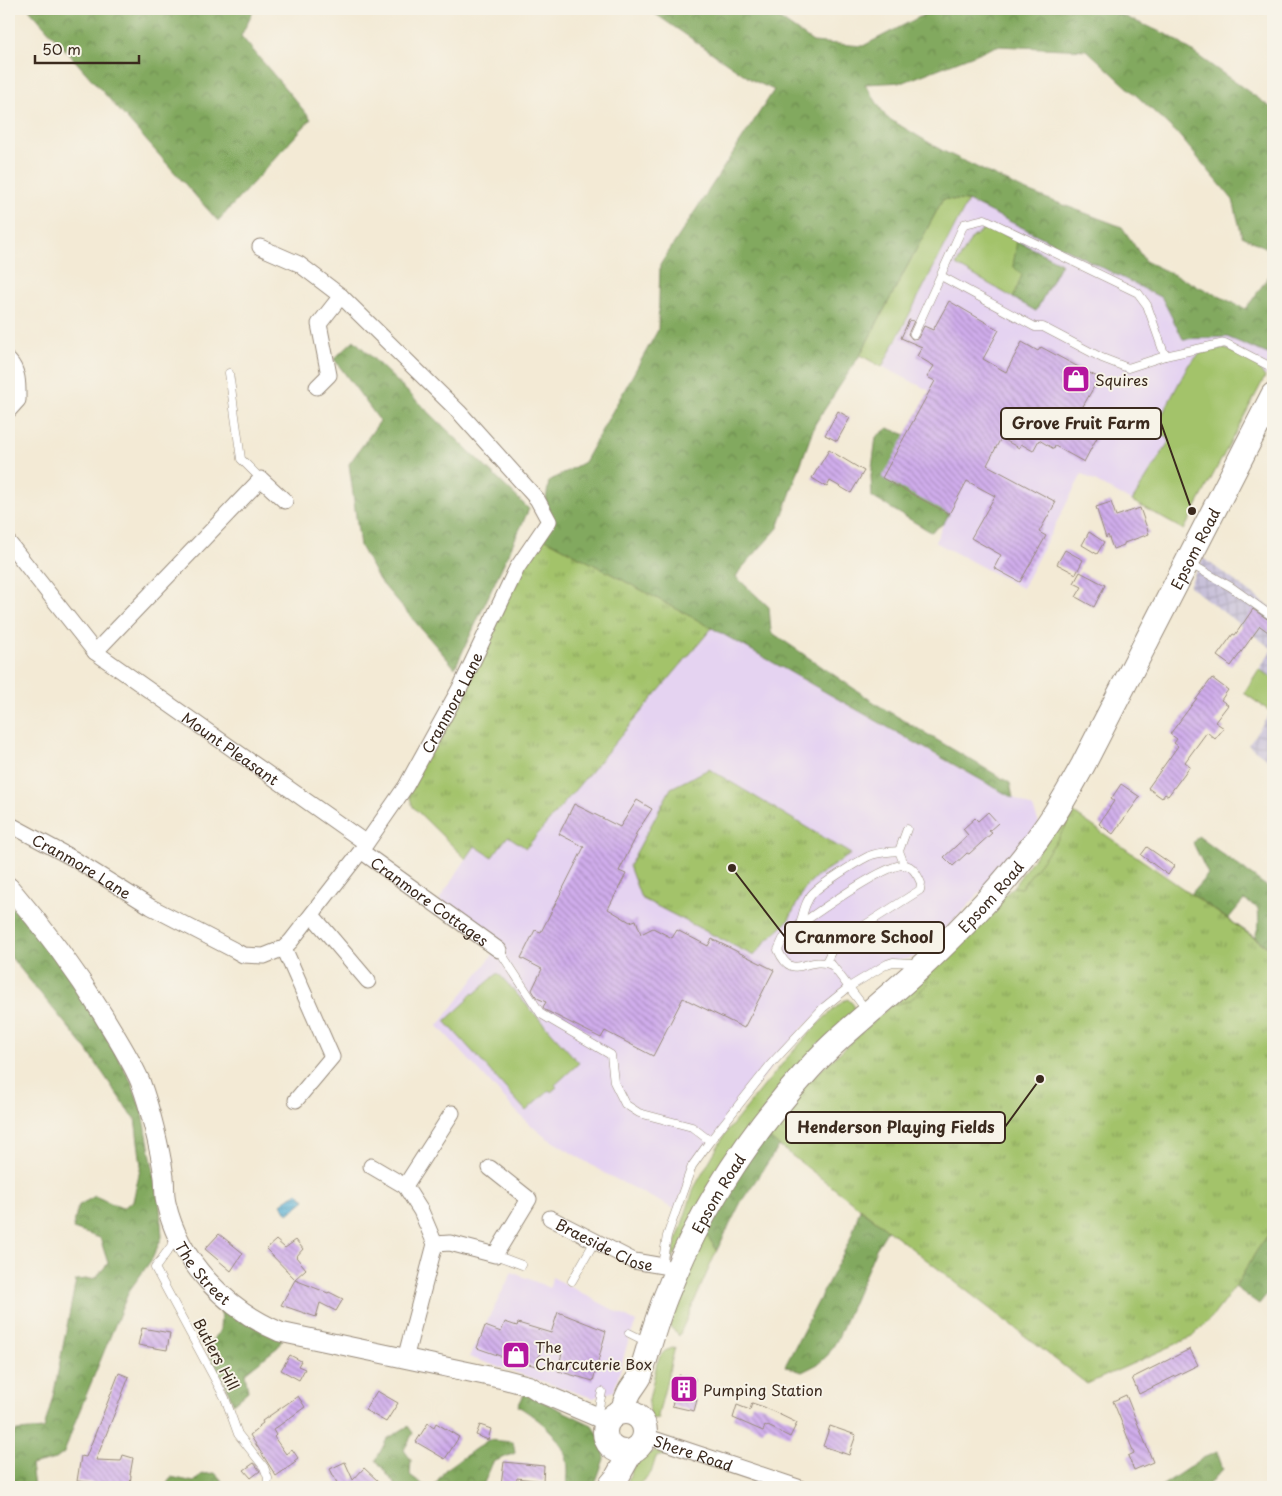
<svg xmlns="http://www.w3.org/2000/svg" width="1282" height="1496" viewBox="0 0 1282 1496" font-family="'Playpen Sans',sans-serif">
  <defs>
    <pattern id="industrial-grid" width="8" height="8" patternUnits="userSpaceOnUse" patternTransform="scale(1.25)"><rect width="8" height="8" fill="#c7c0d9"/><path d="M0 4h8M4 0v8" fill="none" stroke="#aca5ba"/></pattern>
    <pattern id="forest-crowns" width="20" height="18" patternUnits="userSpaceOnUse" patternTransform="scale(1.25)"><rect width="20" height="18" fill="#82a95f"/><path d="M2 6a3 3 0 1 1 6 0M12 15a3 3 0 1 1 6 0" fill="none" stroke="#6c8a4e"/></pattern>
    <pattern id="park-tufts" width="24" height="20" patternUnits="userSpaceOnUse" patternTransform="scale(1.25)"><rect width="24" height="20" fill="#a3c36b"/><path d="M3 7l-1-3M5 7V3M7 7l1-3M15 17l-1-3M17 17v-4M19 17l1-3" fill="none" stroke="#869f57"/></pattern>
    <pattern id="water-rules" width="6" height="5" patternUnits="userSpaceOnUse" patternTransform="scale(1.25)"><rect width="6" height="5" fill="#59b1d6"/><path d="M0 2.5h6" fill="none" stroke="#4b90ad"/></pattern>
    <pattern id="building-back-hatch" width="6" height="6" patternUnits="userSpaceOnUse" patternTransform="scale(1.25)"><rect width="6" height="6" fill="#d0adec"/><path d="M-1 5l2 2M0 0l6 6M5-1l2 2" fill="none" stroke="#aa8dbf"/></pattern>
  </defs>
  <rect width="100%" height="100%" fill="#f7f3e8"/>
  <filter id="ink" filterUnits="userSpaceOnUse"><feTurbulence type="fractalNoise" baseFrequency=".02" numOctaves="2"/><feDisplacementMap in="SourceGraphic" scale="10" xChannelSelector="R" yChannelSelector="G"/><feConvolveMatrix kernelMatrix="1 2 1 2 8 2 1 2 1" color-interpolation-filters="sRGB"/></filter>
  <filter id="wash" filterUnits="userSpaceOnUse"><feTurbulence type="fractalNoise" baseFrequency=".0096" numOctaves="4" result="noise"/><feDisplacementMap in="SourceGraphic" scale="20" xChannelSelector="R" yChannelSelector="G"/><feGaussianBlur stdDeviation="1.12" result="paint"/><feColorMatrix in="noise" values="0 0 0 0 0 0 0 0 0 0 0 0 0 0 0 0 0 1.4 0 .05"/><feComposite in="paint" operator="in"/></filter>
  <g filter="url(#wash)">
    <rect width="100%" height="100%" fill="#f3ead5"/>
    <g fill="#e5d3f1">
      <path d="M943 199 968 201 1068 250 1162 298 1273 345V361L1184 530 1082 474 1022 588 935 542 948 514 930 391 860 355Z"/>
      <path d="M540 536 712 628 962 770 1033 808 1039 823 1016 854 921 956 893 962 849 987 802 1029 692 1166 676 1210 606 1174 544 1136 528 1123 513 1108 438 1026 501 944 439 900 466 859 413 807Z"/>
      <path d="M512 1272 550 1288 552 1277 636 1322 627 1345 614 1391 593 1398 469 1357Z"/>
    </g>
    <path fill="url(#industrial-grid)" d="M1203 558 1273 609V763L1248 745 1271 712 1244 693 1272 649 1189 586Z"/>
    <g fill="#a3c36b" stroke="#6f7644">
      <path d="M943 199 968 201 882 367 860 355Z"/>
      <path d="M983 230H995L1061 263 1036 311 956 265 972 238Z"/>
      <path d="M1224 348 1255 363 1265 377 1184 530 1132 501 1170 440 1154 430 1189 364 1201 353Z"/>
      <path d="M1259 669 1273 679V710L1271 712 1244 693Z"/>
      <path d="M1070 807 1074 813 1058 839 1021 889 1013 887Z"/>
      <path d="M498 973 579 1063 555 1085 557 1087 551 1092 549 1090 526 1111 445 1021 468 1000 467 998 473 993 474 994Z"/>
      <path d="M926 973 929 984 909 1001 891 1005Z"/>
      <path d="M848 999 853 1004 855 1010 670 1261 694 1188 725 1134 787 1058 820 1022 843 1001Z"/>
      <path d="M706 1234 717 1250 679 1336 670 1326 681 1289Z"/>
      <path d="M675 1347 658 1416 659 1419 650 1418 648 1404 657 1363 660 1356 665 1351Z"/>
      <path d="M658 1450 672 1454 656 1457 651 1473 636 1487H626C633 1465 635 1457 658 1450Z"/>
    </g>
    <g fill="url(#forest-crowns)" stroke="#5e6a3e" fill-rule="evenodd">
      <path d="M29 9H254L241 36 311 119 218 221Z"/>
      <path d="M648 9H765L813 42 863 46 935 9H1107L1170 36 1273 109V251L1242 236 1233 200 1177 133 1087 50 997 46 904 82 865 84 886 117 943 151 1024 190 1122 227 1145 261 1246 309 1273 270V353L1270 355 1227 337 1183 339 1162 298 1068 250 968 201 943 199 860 355 815 424 778 528 740 570 736 577 769 607 771 632 881 707 1010 783 1013 798 712 628 540 536 549 481 584 462 658 330 660 265 774 90 752 80Z"/>
      <path d="M1017 241 1061 263 1036 311 1013 298 1022 275 1013 266Z"/>
      <path d="M354 340 529 509 455 668 379 580 360 546 349 464 380 421 334 359Z"/>
      <path d="M888 428 906 435 949 514 944 523 931 532 872 497 871 476 876 437Z"/>
      <path d="M1198 836 1273 891V942L1269 947 1191 894 1208 874 1193 843ZM1244 900 1258 908 1259 923 1255 938 1228 919Z"/>
      <path d="M9 905 34 929 65 971 103 1031 132 1083 144 1118 160 1207 162 1237 152 1259 129 1291 75 1422 64 1453 56 1459 31 1465 34 1487H9V1436L17 1431 44 1429 54 1392 76 1280 96 1278 108 1263 100 1238 73 1229 78 1206 95 1196 122 1208 133 1201 141 1165 135 1118 127 1109 87 1050 9 955Z"/>
      <path d="M789 1100 794 1157 779 1146 741 1202 717 1250 706 1234 728 1189Z"/>
      <path d="M860 1209 888 1230 876 1249 837 1340 828 1355 818 1364 802 1372 785 1366 850 1240Z"/>
      <path d="M1273 1228V1286L1259 1304 1235 1287 1257 1250Z"/>
      <path d="M223 1303 282 1339 278 1347 245 1373 248 1391 233 1404 225 1382 206 1349 220 1331 221 1307Z"/>
      <path d="M525 1393 592 1425 602 1439 604 1459 594 1487H566C576 1448 548 1425 518 1406Z"/>
      <path d="M408 1426 413 1433 404 1450 411 1460 410 1475 426 1487H397L376 1460 387 1439Z"/>
      <path d="M488 1440 513 1442 515 1453 493 1462 484 1483 469 1487H434L445 1470Z"/>
      <path d="M1217 1452 1223 1469 1206 1487H1160L1203 1458Z"/>
      <path d="M215 1473 228 1487H165L171 1477 194 1482 202 1474Z"/>
    </g>
    <g fill="url(#park-tufts)" stroke="#6f7644">
      <path d="M540 536 712 628 526 848 508 836 492 857 475 846 466 859 413 807 406 786Z"/>
      <path d="M709 769 851 854 817 876 806 886 789 919 782 927 766 941 754 956 641 898 629 866 671 788Z"/>
      <path d="M1074 813 1273 951V1228L1257 1250 1235 1287 1213 1316 1192 1337 1087 1384 764 1134 789 1100 891 1005 909 1001 928 984 926 973 1013 887 1021 888 1058 839Z"/>
    </g>
    <path fill="url(#water-rules)" stroke="#4a6e7a" d="M298 1192 305 1200 288 1214 281 1204Z"/>
    <g id="blocks">
      <g fill="url(#building-back-hatch)">
        <path d="M949 301 999 330 983 359 1006 372 1022 342 1038 351 1041 347 1099 378 1078 415 1102 428 1084 462 1055 446 1054 449 1039 440 1033 451 1021 444 1019 448 1001 438 987 465 1056 502 1039 532 1046 536 1020 582 994 568 1001 555 971 538 995 496 967 481 949 514 882 478 935 381 927 377 934 366 917 356 922 347 901 338 909 320 914 321 908 334 912 339 918 338 924 326 933 330Z"/>
        <path d="M838 411 850 418 837 441 825 435Z"/>
        <path d="M829 450 864 471 851 493 830 481 827 487 812 478Z"/>
        <path d="M1111 502 1116 516 1140 508 1149 534 1124 543V545L1113 549 1108 535 1106 538 1096 507Z"/>
        <path d="M1089 532 1104 542 1097 554 1082 545Z"/>
        <path d="M1065 550 1083 560 1076 574 1057 564Z"/>
        <path d="M1080 572 1105 585 1094 607 1076 597 1082 587 1074 583Z"/>
        <path d="M1253 609 1273 623V625L1268 632 1260 626 1231 666 1217 656 1233 634 1235 635Z"/>
        <path d="M1212 678 1228 690 1221 700 1228 705 1215 722 1224 728 1215 739 1207 732 1185 762 1190 766 1168 796 1165 794 1162 798 1148 788 1178 746 1174 743 1177 739 1170 734Z"/>
        <path d="M1121 784 1140 797 1113 834 1099 824 1114 801 1111 799Z"/>
        <path d="M637 800 652 809 635 835H637L619 871 626 874 608 909 630 922 636 920 641 934 653 928 672 938 677 930 708 946 712 939 774 970 744 1028 683 998 653 1056 605 1031 601 1038 545 1010 543 1007 546 1002 537 998 532 990 542 969 521 958 535 930 541 932 584 847 559 834 574 804 620 827Z"/>
        <path d="M988 812 998 823 989 831 992 833 969 854 967 853 953 866 944 857 968 835 963 829 975 818 978 821Z"/>
        <path d="M1147 847 1174 866 1168 875 1141 855Z"/>
        <path d="M219 1234 243 1253 231 1271 205 1249Z"/>
        <path d="M276 1240 285 1248 296 1240 303 1249 296 1257 306 1269 295 1279 266 1249Z"/>
        <path d="M295 1280 328 1293 329 1292 343 1299 336 1311 320 1303 316 1317 281 1305Z"/>
        <path d="M558 1312 606 1331 593 1381 558 1371 562 1352 543 1343 536 1366 503 1357 477 1348 485 1326 501 1332 505 1322 517 1326 518 1323 551 1333Z"/>
        <path d="M142 1328 170 1333 167 1350 138 1345Z"/>
        <path d="M1190 1349 1198 1365 1139 1394 1132 1378Z"/>
        <path d="M290 1355 301 1361 298 1366 305 1369 299 1380 281 1370Z"/>
        <path d="M119 1373 129 1377 96 1460 121 1461 123 1455 133 1458 130 1475H131L130 1487 77 1481 81 1456 86 1457Z"/>
        <path d="M679 1375 695 1379 690 1398 697 1400 694 1411 672 1406Z"/>
        <path d="M377 1391 398 1403 386 1422 365 1410Z"/>
        <path d="M1126 1395 1153 1462 1134 1470 1128 1456 1134 1453 1113 1401Z"/>
        <path d="M298 1396 305 1407 273 1430 276 1435 274 1437 286 1454 292 1449 298 1458 294 1461 296 1462 276 1476 250 1435 260 1427 259 1426 263 1423 262 1421Z"/>
        <path d="M752 1403 764 1407 797 1423 790 1437 768 1426 767 1427 765 1426 763 1431 733 1418 737 1405 750 1410Z"/>
        <path d="M428 1423 434 1427 436 1423 459 1437 445 1459 416 1442Z"/>
        <path d="M480 1425 491 1429 488 1440 476 1435Z"/>
        <path d="M830 1426 856 1435 849 1455 823 1446Z"/>
        <path d="M345 1462 353 1480 364 1468 378 1481 373 1487H339L330 1469Z"/>
        <path d="M504 1462 544 1466 543 1481 517 1478 516 1485 501 1484Z"/>
        <path d="M254 1463 260 1471 251 1478 244 1470Z"/>
      </g>
    </g>
  </g>
  <g filter="url(#ink)">
    <use href="#blocks" fill-opacity="0" stroke="#978a7a" stroke-width="1"/>
    <g fill="none" stroke-linecap="round" stroke-linejoin="round">
      <defs>
        <g id="service">
          <path d="M941 276 1035 327H1043L1102 358 1128 368 1165 356"/>
          <path d="M914 334 964 224 985 219 1138 293 1147 305 1165 356 1225 343 1273 368"/>
          <path d="M229 373 241 459 261 479"/>
          <path d="M1189 563 1231 587 1273 617"/>
          <path d="M904 864 899 851 907 829"/>
          <path d="M800 925C803 914 805 901 813 893 823 883 855 863 869 856 878 852 889 852 899 851"/>
          <path d="M499 950 541 1014 611 1055 614 1082 625 1104 639 1113 692 1127 710 1141"/>
          <path d="M826 962 835 944 920 890 921 883C918 876 913 865 904 865 884 864 814 915 795 928L783 939 778 950C793 984 806 954 832 965L867 1011"/>
          <path d="M178 1237 155 1268 225 1398 238 1434 264 1467 268 1478 267 1487"/>
          <path d="M495 1255 522 1265"/>
          <path d="M663 1267 662 1265 667 1236 692 1166 710 1141 771 1064 823 1008 849 987 887 964 893 962 913 963 915 965"/>
          <path d="M572 1281 595 1241"/>
          <path d="M629 1333 647 1342"/>
          <path d="M595 1416 599 1407 602 1392"/>
        </g>
        <g id="minor">
          <path d="M9 361C19 371 18 387 18 400L9 410"/>
          <path d="M317 387 329 375 319 324 341 296"/>
          <path id="s1" d="M9 543 95 652 366 843"/>
          <path d="M95 652 261 479 285 501"/>
          <path id="s2" d="M9 824 74 859 151 907 234 950 243 955 264 956 284 948 291 941 361 851 406 786 462 684 517 568 549 521 537 499 459 412 341 296 299 264 260 247"/>
          <path id="s3" d="M361 851 499 950"/>
          <path d="M312 915 368 981"/>
          <path d="M284 948 332 1057 296 1100"/>
          <path d="M371 1166 405 1186"/>
          <path id="s4" d="M550 1218 634 1261 663 1266"/>
          <path d="M435 1244 450 1243 495 1255 529 1199 490 1168"/>
          <path d="M405 1359 435 1244 421 1211 405 1186 452 1113"/>
          <path id="s5" d="M645 1436 798 1487"/>
        </g>
        <g id="tertiary">
          <path id="s6" d="M9 887C45 929 74 968 103 1015 116 1037 130 1058 140 1081 150 1108 160 1148 164 1177 165 1186 164 1195 166 1203 179 1261 226 1309 280 1332L503 1379 530 1386 541 1393 607 1421"/>
        </g>
        <g id="primary">
          <circle cx="625" cy="1432" r="20"/>
          <path id="s7" d="M622 1412C624 1406 626 1399 629 1393 632 1387 637 1382 640 1376 649 1348 656 1319 668 1291 700 1210 749 1135 808 1070 842 1032 884 1002 922 966 968 923 1012 877 1048 824 1061 805 1072 785 1083 765L1273 395"/>
          <path d="M611 1485 616 1479 631 1452"/>
        </g>
      </defs>
      <use href="#service" stroke="#978a7a" stroke-width="9"/>
      <use href="#minor" stroke="#978a7a" stroke-width="17"/>
      <use href="#tertiary" stroke="#978a7a" stroke-width="21"/>
      <use href="#primary" stroke="#978a7a" stroke-width="26"/>
      <use href="#service" stroke="#fff" stroke-width="8"/>
      <use href="#minor" stroke="#fff" stroke-width="15"/>
      <use href="#tertiary" stroke="#fff" stroke-width="19"/>
      <use href="#primary" stroke="#fff" stroke-width="24"/>
    </g>
  </g>
  <defs>
    <symbol id="shop-square" viewBox="-11 -11 22 22"><rect x="-9" y="-9" width="18" height="18" rx="4" fill="#b5179e" stroke="#f7f3e8"/><path d="M-5-2.5h2.3a2.7 3.5 0 0 1 5.4 0H5L5.5 6h-11ZM-1.5-2.5h3a1.5 2.3 0 0 0-3 0Z" fill="#fff"/></symbol>
    <symbol id="building-square" viewBox="-11 -11 22 22"><rect x="-9" y="-9" width="18" height="18" rx="4" fill="#b5179e" stroke="#f7f3e8"/><path d="M-4-6H4V6H1V3H-1V6H-4ZM-2.5-4.3h1.7v1.8h-1.7ZM.8-4.3h1.7v1.8H.8ZM-2.5-1h1.7V.8h-1.7ZM.8-1h1.7V.8H.8Z" fill="#fff"/></symbol>
  </defs>
  <g fill-rule="evenodd">
    <use href="#shop-square" x="1060" y="363" width="32" height="32"/>
    <use href="#shop-square" x="500" y="1339" width="32" height="32"/>
    <use href="#building-square" x="668" y="1373" width="32" height="32"/>
  </g>
  <g text-anchor="middle" dominant-baseline="central" stroke-width="4" stroke-linejoin="round" paint-order="stroke">
    <g font-size="15" fill="#3b2a1e" stroke="#f7f3e8" text-anchor="start">
      <text x="1095" y="379">Squires</text>
      <text x="535" y="1346">The<tspan x="535" dy="17">Charcuterie Box</tspan></text>
      <text x="703" y="1389">Pumping Station</text>
    </g>
    <g font-size="15" fill="#3b2a1e" stroke="#f7f3e8">
      <text stroke="none"><textPath href="#s7" startOffset="1050">Epsom Road</textPath></text>
      <text stroke="none"><textPath href="#s2" startOffset="609">Cranmore Lane</textPath></text>
      <text stroke="none"><textPath href="#s1" startOffset="305">Mount Pleasant</textPath></text>
      <text stroke="none"><textPath href="#s2" startOffset="84">Cranmore Lane</textPath></text>
      <text stroke="none"><textPath href="#s7" startOffset="645">Epsom Road</textPath></text>
      <text stroke="none"><textPath href="#s3" startOffset="85">Cranmore Cottages</textPath></text>
      <text stroke="none"><textPath href="#s7" startOffset="240">Epsom Road</textPath></text>
      <text stroke="none"><textPath href="#s4" startOffset="61">Braeside Close</textPath></text>
      <text stroke="none"><textPath href="#s6" startOffset="440">The Street</textPath></text>
      <text transform="translate(217 1354) rotate(62)">Butlers Hill</text>
      <text stroke="none"><textPath href="#s5" startOffset="51">Shere Road</textPath></text>
    </g>
  </g>
  <path fill="none" stroke="#3b2a1e" stroke-width="2" d="M1192 511L1161 423M732 868L785 937M1040 1079L1005 1127"/>
  <g fill="#3b2a1e" stroke="#f7f3e8" stroke-width="2">
    <circle cx="1192" cy="511" r="5"/>
    <circle cx="732" cy="868" r="5"/>
    <circle cx="1040" cy="1079" r="5"/>
  </g>
  <g fill="#f7f3e8" stroke="#3b2a1e" stroke-width="2">
    <rect x="1001" y="408" width="160" height="31" rx="5"/>
    <rect x="785" y="922" width="159" height="31" rx="5"/>
    <rect x="786" y="1112" width="219" height="31" rx="5"/>
  </g>
  <g font-size="16" text-anchor="middle" font-weight="bold" fill="#3b2a1e">
    <text x="1081" y="429">Grove Fruit Farm</text>
    <text x="864" y="943">Cranmore School</text>
    <text x="896" y="1133">Henderson Playing Fields</text>
  </g>
  <rect width="1282" height="1496" fill="none" stroke="#f7f3e8" stroke-width="30"/>
  <path d="M35 55v8h104v-8" fill="none" stroke="#3b2a1e" stroke-width="2.5"/>
  <text x="42" y="55" font-size="15" fill="#3b2a1e" stroke="#f7f3e8" stroke-width="4" paint-order="stroke">50 m</text>
</svg>
